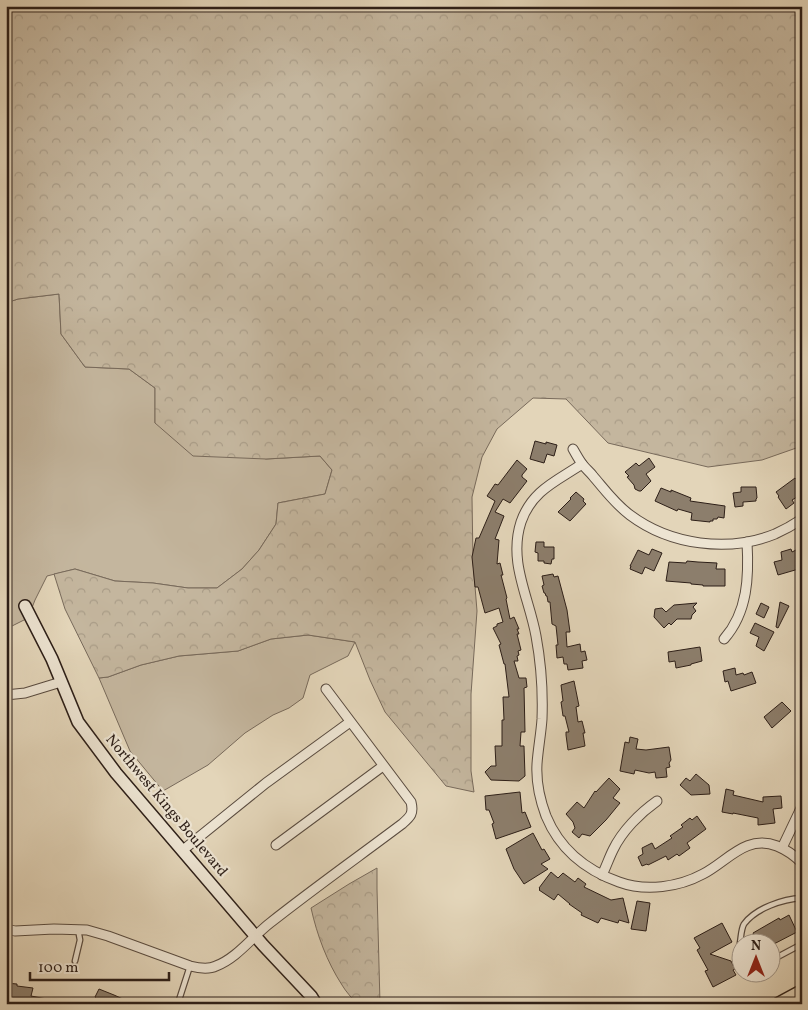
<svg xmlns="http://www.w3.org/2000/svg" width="808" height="1010" viewBox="0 0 808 1010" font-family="Vollkorn,serif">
  <defs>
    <pattern id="forest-crowns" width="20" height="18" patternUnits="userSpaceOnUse" patternTransform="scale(1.25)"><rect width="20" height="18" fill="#c4b69e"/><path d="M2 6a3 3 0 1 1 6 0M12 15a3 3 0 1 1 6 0" fill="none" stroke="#a99c87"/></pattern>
  </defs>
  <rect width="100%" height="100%" fill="#e3d5b9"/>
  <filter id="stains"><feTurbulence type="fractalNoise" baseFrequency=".004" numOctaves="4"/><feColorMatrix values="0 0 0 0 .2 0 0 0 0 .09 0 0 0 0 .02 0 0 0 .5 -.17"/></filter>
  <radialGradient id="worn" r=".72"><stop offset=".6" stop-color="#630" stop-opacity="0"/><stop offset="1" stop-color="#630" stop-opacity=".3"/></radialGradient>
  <g fill="#c4b69e" stroke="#786a5b">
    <path d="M59 294 61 334 85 367 129 369 155 388V423L266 459 320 456 332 470 325 494 278 503 276 524 259 550 242 569 217 588H188L153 583 115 581 75 569 47 576 35 600 28 618 6 629V303L18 299Z"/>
    <path d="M308 635 355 642 348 656 310 675 303 698 289 708 273 715 245 733 208 765 163 791 130 751 99 678 108 677 141 665 179 656 238 651 271 639Z"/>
  </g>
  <g fill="url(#forest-crowns)" stroke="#786a5b">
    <path d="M6 6H802V446L762 460 708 467 608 443 566 399 533 398 497 429 482 457 472 497 473 562 477 611 471 694V771L474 792 446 786 385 712 370 680 355 642 308 635 271 639 238 651 179 656 141 665 108 677 99 678 65 609 54 574 75 569 115 581 153 583 188 588H217L242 569 259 550 276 524 278 503 325 494 332 470 320 456 266 459 193 456 155 423V388L129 369 85 367 61 334 59 294 18 299 6 303Z"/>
    <path d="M377 868V889L380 1004H357C352 998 346 992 342 985 327 962 317 935 311 908L349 884Z"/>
  </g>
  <g fill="#8c7e6c" stroke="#2d1f18">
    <path d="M535 441 546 444V442L557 445 554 456 547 454 544 463 530 459Z"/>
    <path d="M649 458 655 467 646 474 651 481 641 491H639L635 489 634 485 627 477 629 476 625 472 636 463 639 466Z"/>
    <path d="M517 460 527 469 522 475V477L527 481 510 503 503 499 495 512 504 516 495 539 499 540 497 564 500 563 503 575H501L507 598 506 599 510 619 514 617 519 629H517L519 634H517L521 650 518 651 519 655 517 656 518 661H514L519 678H526L527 687 524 688 525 732H521L520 746H524L525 776 519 781 491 780 485 772 491 766H496L495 746H502V720H504L503 697H509L505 664H504L499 645 501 644 493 628 497 626V624L503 622 499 608 485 613 478 587H475L472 557 476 538H479L495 501 487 496 495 484 498 485Z"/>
    <path d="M795 478 799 482 802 480V494L792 500 794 503 786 509 778 497 779 496 776 492Z"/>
    <path d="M741 487H756L757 498 756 499V501L743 502V506L735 507 733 493 741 492Z"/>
    <path d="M661 488 671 492V490L691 498 690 501 725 506 724 518 718 517 717 519H713V521H710V522L691 520 692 513 678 509 677 511 655 501Z"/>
    <path d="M576 492 584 499 583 501 586 504 570 521 558 512 571 499 570 498Z"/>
    <path d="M536 542H544V547H554V559H552L551 564 544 563V561H538V553L535 552Z"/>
    <path d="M802 547V568L778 575 774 562 782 560 781 552 791 549 792 552Z"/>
    <path d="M652 549 662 553 654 571 645 567 642 574 630 569 631 566H630L638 550 649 555Z"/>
    <path d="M687 561 698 562 717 563 716 569H725V586H703V585L691 584V583L666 581 669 562 686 563Z"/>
    <path d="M553 574 554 577 558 576 567 610 570 632H566L567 647 580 644 581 652 585 651 587 660 582 661 583 668 568 670 567 664H564L563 657 557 658 556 645H558L556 626 552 624 550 602H548L547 596H546L545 593H544L542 586 544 585 542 576Z"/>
    <path d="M780 602 789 606 778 628 776 627Z"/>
    <path d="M697 603 693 607 696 611 692 615 691 619H677L671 625 669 623 664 628 654 617 655 609 662 608 666 612 674 605Z"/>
    <path d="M761 603 769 607 764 618 756 614Z"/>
    <path d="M755 623 774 632 764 651 756 646 759 637 750 633Z"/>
    <path d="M700 647 702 661 691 664V665L676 668 675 661 669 662 668 652Z"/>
    <path d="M735 668 736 675 743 673 744 675 752 672 756 683 731 691 728 681 725 682 723 671Z"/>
    <path d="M574 681 579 706 576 707 578 722 582 721 585 733H583L585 746 568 750 566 735V732H569L565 716H563L561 702 563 701 561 685Z"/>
    <path d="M782 702 791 711 772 728 764 717Z"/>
    <path d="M630 737 638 739 636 749 646 750 669 747 671 760 669 763 670 767 666 768 667 777 656 778 655 772 649 773 635 770 634 774 620 771 625 742 629 743Z"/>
    <path d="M696 774 709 785 710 794 691 795 680 785 686 778 690 781Z"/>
    <path d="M609 778 620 789 613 798 620 803 606 820 590 836 582 834 579 838 572 832 575 828 573 822 566 814 577 802 584 808 595 791 596 792Z"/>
    <path d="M726 789 734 791 733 795 763 802V797L781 796 782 808 773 809 775 823 758 825V818L733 813V814L722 812Z"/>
    <path d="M520 792 522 813 525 812 531 827 496 839 492 824 494 823 489 810H486L485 796Z"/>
    <path d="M697 816 706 829 687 843 690 848 679 856 677 854 668 860 666 856 648 865 647 864 642 866 638 857 643 854 642 848 652 843 655 849 672 838 670 836 683 827 681 825 690 818 692 820Z"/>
    <path d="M533 833 542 850 544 849 550 859 541 864 548 869 524 884 514 869 506 849Z"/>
    <path d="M551 872 558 878 563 873 575 882 578 878 586 884 584 887 611 900 623 898 629 923 619 920 618 923 601 918 598 923 581 915 582 913 569 904H570L558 894 554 900 539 890 540 889 539 888Z"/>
    <path d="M637 901 650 903 646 931 631 929Z"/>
    <path d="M789 915 797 932 770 946V942H757L753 933 779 918 780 920Z"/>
    <path d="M722 923 732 942 710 954 731 961 735 969 733 970 736 975 713 987 705 971 708 970 697 950 700 948 694 938Z"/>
    <path d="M6 983 17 984V986L33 988 31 996 52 1000V1004H6Z"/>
    <path d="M99 989 114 995 134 1004H94L96 998 95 997Z"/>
  </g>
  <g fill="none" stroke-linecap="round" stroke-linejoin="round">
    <defs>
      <g id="lane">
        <path d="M740 943C741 938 741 929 744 924 756 908 783 899 802 898"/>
        <path d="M75 961 80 940 78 929"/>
        <path d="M770 961 802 944"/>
        <path d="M179 1004V1000L190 966"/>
      </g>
      <g id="street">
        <path d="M573 449C576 454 579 460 583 465 586 469 590 472 593 476 605 490 615 504 630 515 670 545 728 553 775 534 784 530 793 525 802 519"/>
        <path d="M582 464C557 481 532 490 521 522 508 562 529 597 536 636 541 663 543 692 542 719 541 734 538 749 537 764 536 781 540 800 546 816 560 850 585 870 619 882 646 892 679 887 703 874 728 861 746 834 777 846 787 850 795 856 802 863"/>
        <path d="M724 639C748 612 749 576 747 542"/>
        <path d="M6 695 25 693 61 682"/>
        <path d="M276 845 383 766"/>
        <path d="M782 848 802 806"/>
        <path d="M183 850 266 783 350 722"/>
        <path d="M602 875C606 867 609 858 613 850 622 831 640 813 657 801"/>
        <path d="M6 929 15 931 54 929 87 930 108 936 190 966C198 968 208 970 216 966 237 958 252 937 270 923 313 889 358 857 402 824 410 817 414 814 411 802L326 689"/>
      </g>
      <path id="secondary" d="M25 606 52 659 78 722 116 773 263 945 311 996 316 1004"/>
      <path id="primary" d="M778 1004 802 991"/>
    </defs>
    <use href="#lane" stroke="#5a4c40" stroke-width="7"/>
    <use href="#street" stroke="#5a4c40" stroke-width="11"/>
    <use href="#secondary" stroke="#2d1f18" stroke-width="14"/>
    <use href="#primary" stroke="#2d1f18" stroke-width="15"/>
    <use href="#lane" stroke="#ede4d2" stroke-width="4.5"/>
    <use href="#street" stroke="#ede4d2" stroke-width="9"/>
    <use href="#secondary" stroke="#ede4d2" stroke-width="11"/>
    <use href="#primary" stroke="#e3d5b9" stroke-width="12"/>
  </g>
  <g text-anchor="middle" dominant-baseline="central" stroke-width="4.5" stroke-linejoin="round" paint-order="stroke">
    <g font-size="15" fill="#2d1f18" stroke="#ede4d2">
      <text transform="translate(166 806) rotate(50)">Northwest Kings Boulevard</text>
    </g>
  </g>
  <rect width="808" height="1010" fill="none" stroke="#e3d5b9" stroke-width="25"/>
  <rect x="8" y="8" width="793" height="995" fill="none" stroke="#2d1f18" stroke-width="2.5"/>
  <rect x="12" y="12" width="783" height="985" fill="none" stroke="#2d1f18"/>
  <g transform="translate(756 958)"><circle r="24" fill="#ede4d2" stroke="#a09588"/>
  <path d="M0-4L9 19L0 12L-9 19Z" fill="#8f2418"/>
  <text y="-8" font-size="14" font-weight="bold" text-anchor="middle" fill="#2d1f18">N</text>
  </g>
  <path d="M30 972v8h139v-8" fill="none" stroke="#2d1f18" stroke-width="2.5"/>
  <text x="38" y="972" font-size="15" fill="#2d1f18" stroke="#ede4d2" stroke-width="4" paint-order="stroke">100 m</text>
  <rect width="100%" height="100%" filter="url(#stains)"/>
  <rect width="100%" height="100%" fill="url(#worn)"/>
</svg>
